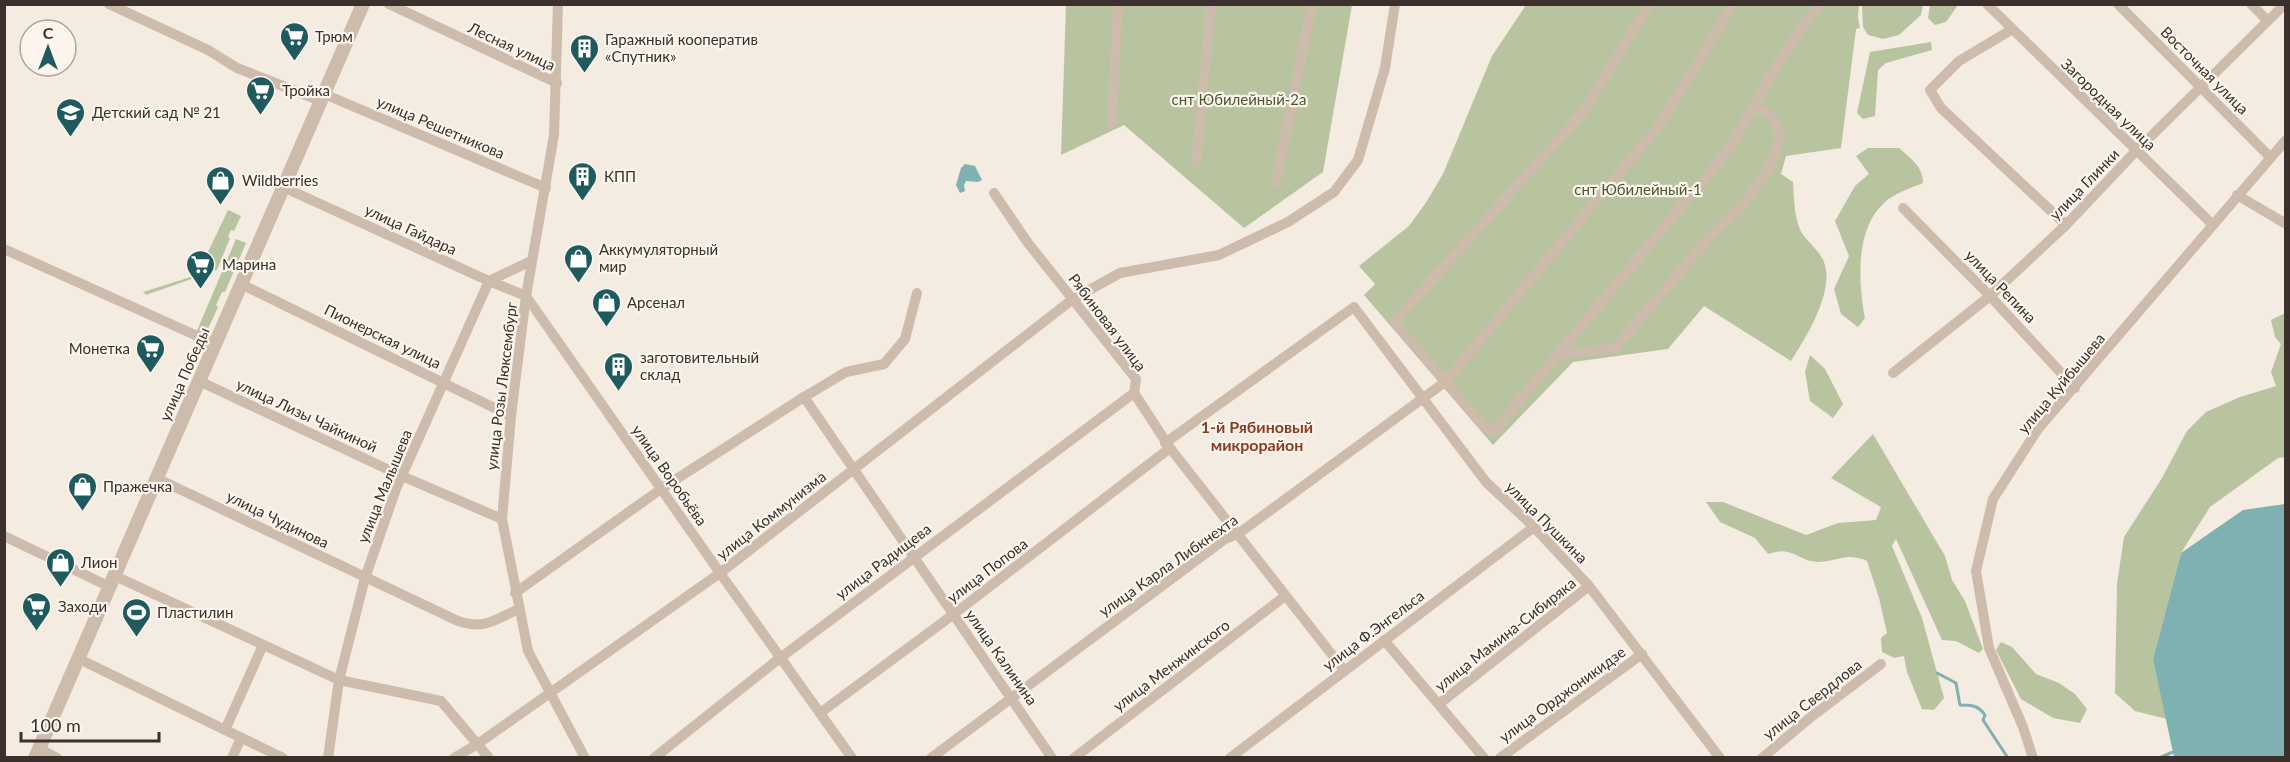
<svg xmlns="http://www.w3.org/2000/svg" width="2290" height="762" viewBox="0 0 2290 762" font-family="Lato,sans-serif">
  <rect width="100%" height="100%" fill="#f4ebe1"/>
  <g fill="#b8c4a0">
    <path d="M1066 5H1352L1323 172 1244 228 1124 125 1061 155Z"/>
    <path d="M1526 5H1859L1858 17 1860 28 1856 29 1841 148 1786 156 1781 174 1793 182C1794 198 1794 223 1804 236 1810 244 1821 253 1824 262 1835 292 1806 337 1791 361L1704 306 1668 349 1573 362 1493 445 1364 295 1375 284 1359 266 1409 226 1425 204 1443 174 1492 56Z"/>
    <path d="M1862 5V4L1923 5 1921 15 1899 35 1883 39 1868 35 1863 27Z"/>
    <path d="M1930 5V4L1958 5 1946 22 1935 25 1928 18Z"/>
    <path d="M1931 42 1932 50 1886 63 1878 70 1875 116 1863 119 1857 113 1870 52Z"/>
    <path d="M1868 148H1899C1910 158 1923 166 1923 183 1911 188 1895 193 1885 202 1855 228 1858 282 1865 318L1858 327 1841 314 1834 289 1849 256 1835 221 1855 186 1869 174 1856 156Z"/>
    <path d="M228 210 241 216 234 231 231 230 228 237 230 238 217 270 146 295 143 292 197 275Z"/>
    <path d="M236 239 246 243 225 292H222L216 305 218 307 207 331 196 333Z"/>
    <path d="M2285 313V457L2278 458 2210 507 2181 553 2153 659 2167 719 2135 711 2115 693 2117 584 2124 537 2162 478 2187 431 2206 412 2240 397 2276 386 2271 372 2281 344 2275 337 2271 320Z"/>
    <path d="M1810 355 1825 369 1843 404 1833 418 1810 401 1805 372Z"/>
    <path d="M1873 434 1945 556 1952 580 1965 601 1983 649 1979 653 1956 641 1942 640 1896 539 1892 546 1922 618 1944 698 1934 710 1922 709 1907 672 1904 656 1894 658 1882 652 1881 638 1887 633 1879 598 1867 561C1846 552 1839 561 1819 562 1798 562 1793 545 1768 554L1755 538 1720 522 1706 502H1723L1806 535 1838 523 1876 520 1881 507 1831 478Z"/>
    <path d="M2001 642 2012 647 2036 674 2059 683 2075 694 2087 709 2080 723 2053 718 2021 699 1996 650Z"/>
  </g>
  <g fill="#7fb0b2">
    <path d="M965 164 975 166 982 180 978 182 966 181 964 185 965 191 960 193 956 185 961 168Z"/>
    <path d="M2285 504V757H2174L2153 659 2181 553 2243 510Z"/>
  </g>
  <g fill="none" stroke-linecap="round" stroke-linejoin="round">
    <g stroke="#7fb0b2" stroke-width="3">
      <path d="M1937 673 1956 683 1960 705C1971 705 1978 705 1985 715L1983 720 2008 758"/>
      <path d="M2159 758 2173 752"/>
    </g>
    <g stroke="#cdbbac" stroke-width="10">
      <path d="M109 4 208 50 237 68 321 101"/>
      <path d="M389 4 557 83"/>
      <path d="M558 4 554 135 526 296 511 416 502 519 528 651 585 758"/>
      <path d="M1649 4 1584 111 1394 322 1485 428 1495 430 1729 149 1784 53 1819 4"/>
      <path d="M1987 4 2212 224"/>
      <path d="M2118 4 2270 157"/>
      <path d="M2251 4 2267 20"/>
      <path d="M2011 30 1959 61 1930 90 1941 108 2066 225"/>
      <path d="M324 94 546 188"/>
      <path d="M1112 122 1118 4"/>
      <path d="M1196 163 1211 4"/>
      <path d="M1276 182 1312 4"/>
      <path d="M283 187 489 281 526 296 720 573 852 758"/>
      <path d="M994 193 1028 243 1136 379 1134 393 1170 448 1344 670"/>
      <path d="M2237 195 2286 224"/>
      <path d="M1903 208 1990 296 2075 388"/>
      <path d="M4 249 215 344"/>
      <path d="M241 284 511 416"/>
      <path d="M1559 355 1615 348 1712 234 1744 204 1769 168 1781 137 1772 117 1754 106"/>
      <path d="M1893 373 1990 296 2066 225 2136 151 2285 4"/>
      <path d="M199 381 402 476 502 519"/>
      <path d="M804 397 1052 758"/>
      <path d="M1165 443 1354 307 1486 482 1534 527 1589 586 1720 758"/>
      <path d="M156 478 458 621C485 630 494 620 519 609"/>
      <path d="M4 536 108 586"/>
      <path d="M113 575 339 680 441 701 489 758"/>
      <path d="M515 593 661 489 804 397 846 372 884 364 905 339 917 293"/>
      <path d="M1384 640 1484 758"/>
      <path d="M77 658 283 758"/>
      <path d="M1439 704 1589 586"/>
      <path d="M820 713 954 614 1170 448"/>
      <path d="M225 730 263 645"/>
      <path d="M39 748 57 758"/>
      <path d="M232 758 241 738"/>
      <path d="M328 758 339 680 365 578 396 489 489 281 531 261"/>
      <path d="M454 758 479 743 720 573 1073 299 1120 273 1219 255 1288 222 1334 192 1358 160 1385 68 1395 4"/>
      <path d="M654 758 780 658 1134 393"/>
      <path d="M931 758 1225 539 1238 534 1445 382 1661 123 1733 4"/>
      <path d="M1074 758 1285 596"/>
      <path d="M1230 758 1534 527"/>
      <path d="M1500 758 1642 654"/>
      <path d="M1762 758 1811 717 1881 664"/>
      <path d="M2033 758 2023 727 1989 648 1976 571 1993 499 2038 429 2286 140"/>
    </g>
    <path stroke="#cdbbac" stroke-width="14" d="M35 758 363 4"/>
  </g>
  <defs>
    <symbol id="supermarket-pin" viewBox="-11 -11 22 30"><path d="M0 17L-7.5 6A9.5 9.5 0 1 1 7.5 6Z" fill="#1f5a5e" stroke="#fbf5ee"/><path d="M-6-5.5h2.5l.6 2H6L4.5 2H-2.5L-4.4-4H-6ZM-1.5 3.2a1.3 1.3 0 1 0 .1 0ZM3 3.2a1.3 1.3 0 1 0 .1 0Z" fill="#fff"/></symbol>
    <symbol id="building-pin" viewBox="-11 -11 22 30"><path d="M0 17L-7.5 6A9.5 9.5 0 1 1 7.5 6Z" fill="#1f5a5e" stroke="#fbf5ee"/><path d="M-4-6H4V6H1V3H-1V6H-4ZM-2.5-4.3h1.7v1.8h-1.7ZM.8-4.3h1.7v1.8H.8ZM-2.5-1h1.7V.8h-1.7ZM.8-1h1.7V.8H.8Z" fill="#fff"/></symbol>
    <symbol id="school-pin" viewBox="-11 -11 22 30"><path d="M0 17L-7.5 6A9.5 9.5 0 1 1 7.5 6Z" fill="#1f5a5e" stroke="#fbf5ee"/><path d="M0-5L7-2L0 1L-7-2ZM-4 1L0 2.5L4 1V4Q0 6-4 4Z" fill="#fff"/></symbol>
    <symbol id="shop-pin" viewBox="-11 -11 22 30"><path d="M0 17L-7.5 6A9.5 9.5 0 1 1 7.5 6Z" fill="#1f5a5e" stroke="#fbf5ee"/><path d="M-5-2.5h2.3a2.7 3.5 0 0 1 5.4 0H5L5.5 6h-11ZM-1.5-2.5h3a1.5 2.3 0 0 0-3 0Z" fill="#fff"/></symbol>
    <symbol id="stadium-pin" viewBox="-11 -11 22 30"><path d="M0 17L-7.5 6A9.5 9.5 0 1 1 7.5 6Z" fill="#1f5a5e" stroke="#fbf5ee"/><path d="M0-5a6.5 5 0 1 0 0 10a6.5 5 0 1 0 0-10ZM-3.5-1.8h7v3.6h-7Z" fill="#fff"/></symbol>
  </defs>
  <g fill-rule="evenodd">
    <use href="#supermarket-pin" x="278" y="20" width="33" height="45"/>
    <use href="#building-pin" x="568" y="32" width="33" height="45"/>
    <use href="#supermarket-pin" x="244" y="74" width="33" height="45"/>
    <use href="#school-pin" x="54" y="96" width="33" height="45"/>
    <use href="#building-pin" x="566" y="160" width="33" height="45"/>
    <use href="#shop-pin" x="204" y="164" width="33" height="45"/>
    <use href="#shop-pin" x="562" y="242" width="33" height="45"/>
    <use href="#supermarket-pin" x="184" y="248" width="33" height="45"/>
    <use href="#shop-pin" x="590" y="286" width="33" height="45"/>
    <use href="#supermarket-pin" x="134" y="332" width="33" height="45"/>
    <use href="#building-pin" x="602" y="350" width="33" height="45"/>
    <use href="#shop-pin" x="66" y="470" width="33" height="45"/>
    <use href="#shop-pin" x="44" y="546" width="33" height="45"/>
    <use href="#supermarket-pin" x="20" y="590" width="33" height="45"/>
    <use href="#stadium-pin" x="120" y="596" width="33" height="45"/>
  </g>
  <g text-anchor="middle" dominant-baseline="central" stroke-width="4.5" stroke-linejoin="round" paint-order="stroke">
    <g font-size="15" fill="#3b302b" stroke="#fbf5ee" text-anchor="start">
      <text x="315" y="36">Трюм</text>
      <text x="605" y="39">Гаражный кооператив<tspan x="605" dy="17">«Спутник»</tspan></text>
      <text x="282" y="90">Тройка</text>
      <text x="92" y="112">Детский сад № 21</text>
      <text x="604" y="176">КПП</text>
      <text x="242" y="180">Wildberries</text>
      <text x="599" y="249">Аккумуляторный<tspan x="599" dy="17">мир</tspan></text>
      <text x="222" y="264">Марина</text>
      <text x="627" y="302">Арсенал</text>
      <text x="130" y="348" text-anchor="end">Монетка</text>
      <text x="640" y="357">заготовительный<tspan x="640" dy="17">склад</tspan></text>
      <text x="103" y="486">Пражечка</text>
      <text x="81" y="562">Лион</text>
      <text x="58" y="606">Заходи</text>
      <text x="157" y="612">Пластилин</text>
    </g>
    <g font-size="15" fill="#3b302b" stroke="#fbf5ee">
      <text transform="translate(512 46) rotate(25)">Лесная улица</text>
      <text transform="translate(2205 70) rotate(45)">Восточная улица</text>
      <text transform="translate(2109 104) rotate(44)">Загородная улица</text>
      <text transform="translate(441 127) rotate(23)">улица Решетникова</text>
      <text transform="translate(2084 184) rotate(-46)">улица Глинки</text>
      <text transform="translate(411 229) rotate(25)">улица Гайдара</text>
      <text transform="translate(2001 286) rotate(46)">улица Репина</text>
      <text transform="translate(1108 322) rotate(53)">Рябиновая улица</text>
      <text transform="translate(383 336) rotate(26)">Пионерская улица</text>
      <text transform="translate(184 374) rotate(-66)">улица Победы</text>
      <text transform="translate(2061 383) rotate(-50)">улица Куйбышева</text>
      <text transform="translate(501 386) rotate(-83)">улица Розы Люксембург</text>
      <text transform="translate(307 415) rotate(25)">улица Лизы Чайкиной</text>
      <text transform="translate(670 475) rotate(55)">улица Воробьёва</text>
      <text transform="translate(384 486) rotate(-68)">улица Малышева</text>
      <text transform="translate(771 515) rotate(-38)">улица Коммунизма</text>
      <text transform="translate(278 519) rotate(26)">улица Чудинова</text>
      <text transform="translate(1547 522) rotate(45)">улица Пушкина</text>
      <text transform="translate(883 561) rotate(-37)">улица Радищева</text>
      <text transform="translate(1168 565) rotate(-35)">улица Карла Либкнехта</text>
      <text transform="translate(987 570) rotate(-37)">улица Попова</text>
      <text transform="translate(1373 630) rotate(-37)">улица Ф.Энгельса</text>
      <text transform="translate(1505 634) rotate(-38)">улица Мамина-Сибиряка</text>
      <text transform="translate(1002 657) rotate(55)">улица Калинина</text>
      <text transform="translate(1171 665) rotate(-37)">улица Менжинского</text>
      <text transform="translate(1562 694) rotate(-36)">улица Орджоникидзе</text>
      <text transform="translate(1812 699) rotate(-38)">улица Свердлова</text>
    </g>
    <g font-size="15" fill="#4a5a2e" stroke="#fbf5ee">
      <text x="1239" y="99">снт Юбилейный-2а</text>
      <text x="1638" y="189">снт Юбилейный-1</text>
    </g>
    <g font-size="16" font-weight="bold" fill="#8c3b22" stroke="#fbf5ee">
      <text x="1257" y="426">1-й Рябиновый<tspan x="1257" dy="18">микрорайон</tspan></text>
    </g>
  </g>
  <rect width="2290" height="762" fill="none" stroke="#3b302b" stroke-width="12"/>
  <g transform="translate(48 48)"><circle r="28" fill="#fbf5ee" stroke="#aea6a0" stroke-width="1.5"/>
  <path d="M0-4.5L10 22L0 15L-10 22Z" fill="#1f5a5e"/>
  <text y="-9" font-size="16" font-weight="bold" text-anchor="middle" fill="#3b302b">С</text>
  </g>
  <path d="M21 732v9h138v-9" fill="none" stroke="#3b302b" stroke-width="3"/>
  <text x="30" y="732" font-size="18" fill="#3b302b" stroke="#fbf5ee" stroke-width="4.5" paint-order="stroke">100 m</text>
</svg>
